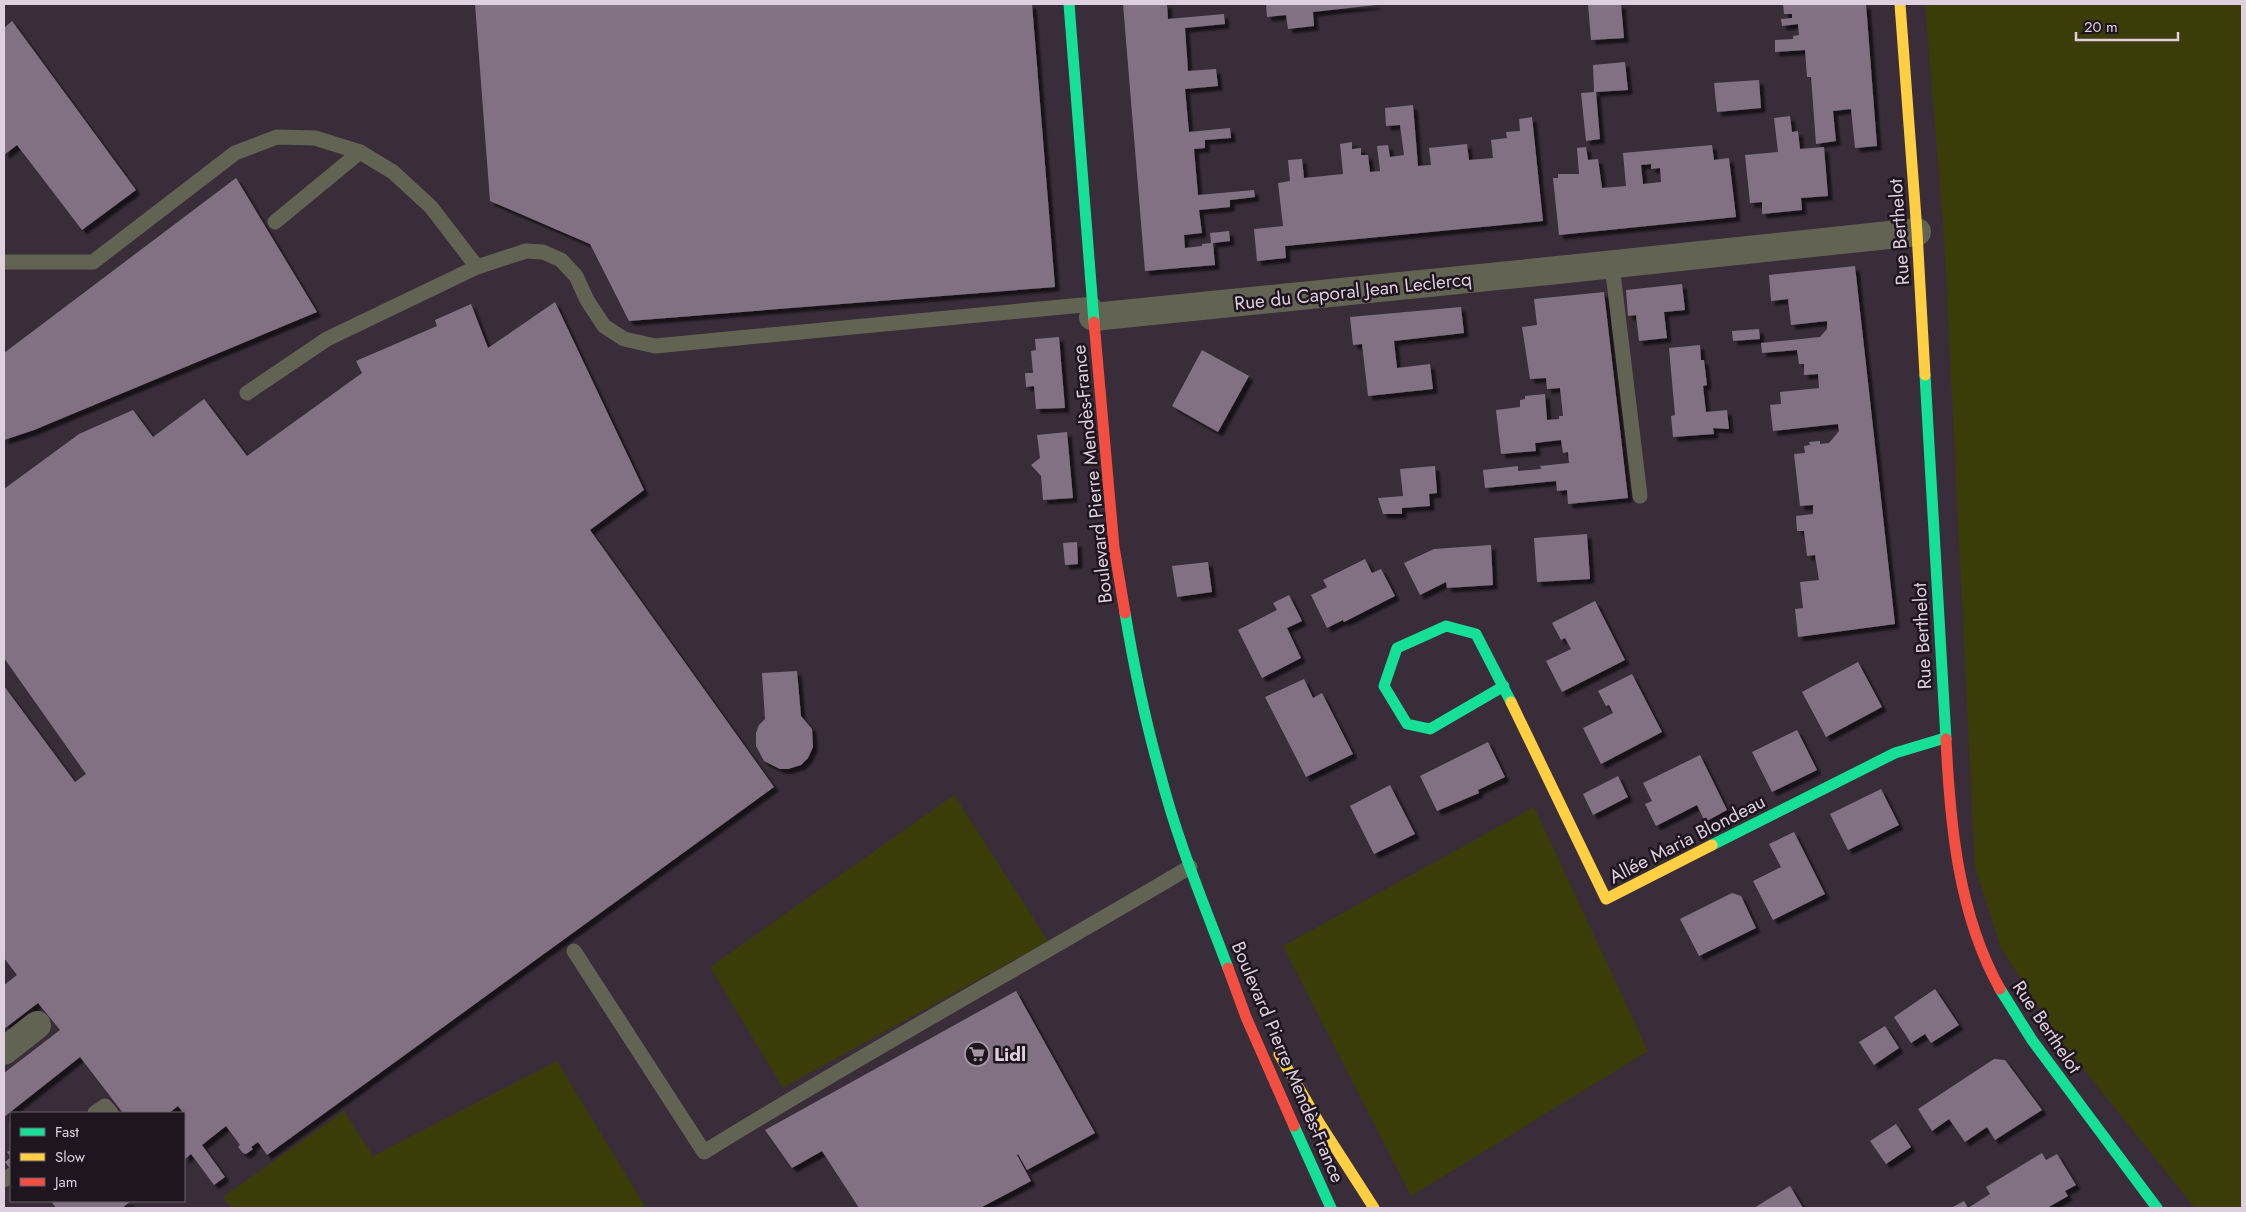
<svg xmlns="http://www.w3.org/2000/svg" width="2246" height="1212" viewBox="0 0 2246 1212" font-family="Jost,sans-serif">
  <defs>
    <filter id="shadow"><feDropShadow dx="4.5" dy="4.5" stdDeviation="1" flood-color="#0009"/></filter>
  </defs>
  <rect width="100%" height="100%" fill="#392d39"/>
  <g fill="#3b3d09">
    <path d="M1925 4H2242V1208H2195L2058 1037 2001 948 1975 867 1944 235Z"/>
    <path d="M954 795 1048 941 783 1088 710 967Z"/>
    <path d="M1534 807 1648 1051 1411 1196 1283 946Z"/>
    <path d="M557 1061 646 1208H231L223 1197 344 1111 373 1156Z"/>
  </g>
  <g fill="#827183" fill-rule="evenodd" filter="url(#shadow)">
    <path d="M475 4H1032L1055 287 629 321 590 244 490 201Z"/>
    <path d="M1123 4H1167L1168 19 1224 14 1225 24 1185 28 1188 71 1216 69 1218 86 1185 89 1189 132 1230 128 1231 138 1205 140V148L1194 149 1198 195 1254 190 1255 197 1230 200V207L1199 210 1202 233 1184 235 1185 248 1202 246V244L1211 243 1210 233 1229 231 1230 241 1213 243 1215 265 1145 271Z"/>
    <path d="M1266 4H1376V5L1313 12 1314 26 1288 29 1286 15 1267 17Z"/>
    <path d="M1588 4H1621L1624 38 1591 40Z"/>
    <path d="M1783 4H1866L1877 146 1855 148 1851 109 1833 111 1836 141 1816 144 1811 77H1807L1805 50 1775 52V40L1793 39V36L1799 35 1798 24 1782 26 1781 19 1792 18V14H1784Z"/>
    <path d="M12 21 136 190 82 230 17 145 4 155V28Z"/>
    <path d="M1625 62 1628 90 1596 92 1600 139 1586 141 1581 93 1594 92 1593 65Z"/>
    <path d="M1759 80 1761 108 1717 112 1714 83Z"/>
    <path d="M1413 105 1418 166 1431 165 1429 148 1467 144 1469 160 1493 158 1491 140 1507 138 1506 132 1520 131 1519 119 1532 117 1543 221 1285 246 1286 258 1257 261 1254 229 1283 226 1278 183 1290 181 1288 160 1302 159 1304 178 1343 174 1340 144 1352 142V149L1361 148V155H1368L1370 172 1380 171 1377 146 1388 145 1390 157 1404 155 1400 125 1386 126 1385 108Z"/>
    <path d="M1790 116 1792 132 1798 131 1800 149 1824 147 1828 196 1801 198 1802 210 1762 214V202L1750 203 1745 155 1778 152 1774 118Z"/>
    <path d="M1712 145 1714 160 1729 158 1736 217 1559 235 1553 178H1558V174H1579L1577 148 1586 147 1588 160 1598 159 1602 188 1626 186 1623 153ZM1651 164V169L1660 168 1661 182 1643 184 1641 165Z"/>
    <path d="M236 178 317 312 34 430 4 440V353Z"/>
    <path d="M1855 266 1895 624 1798 637 1795 609 1803 608 1800 582 1819 580 1815 555 1807 556 1804 531H1797L1796 516 1813 514V505L1800 506 1794 454 1805 453 1804 446 1810 445 1809 442 1820 441V444L1829 443 1839 431 1838 424 1773 431 1770 405 1781 404 1780 392 1819 388 1818 374 1804 375V364H1799L1797 350 1762 353 1761 343 1820 337 1827 329V321L1791 325 1788 299 1771 301 1769 275Z"/>
    <path d="M1682 284 1685 310 1664 312 1667 338 1639 341 1636 315 1628 316 1626 290Z"/>
    <path d="M1604 292 1628 498 1568 504 1567 490 1557 491 1556 481 1485 488 1483 470 1518 466V471L1541 469 1540 466 1569 463 1568 452 1563 453 1561 440 1535 443 1536 451 1501 454 1496 410 1520 407V400L1525 399V396L1545 394 1547 420 1559 419V416H1563L1560 388 1547 389 1546 378 1530 379 1522 327 1537 325 1534 299Z"/>
    <path d="M555 302 644 490 590 530 774 787 267 1155 258 1142 251 1147 253 1149 246 1154 243 1153 238 1147 240 1145 226 1126 202 1145 225 1177 214 1185 191 1154 184 1160 185 1115 178 1106 169 1113H123L80 1057 4 1117V1073L60 1030 38 1003 4 1029V985L17 975 4 958V686L75 782 86 774 4 658V489L79 434 133 410 153 437 204 399 247 456 362 373 356 361 437 326 435 320 471 304 488 348Z"/>
    <path d="M1461 307 1464 333 1394 341 1397 368 1430 364 1433 389 1368 396 1362 344 1353 345 1350 317Z"/>
    <path d="M1759 329 1760 339 1733 341 1732 331Z"/>
    <path d="M1059 337 1065 408 1036 409 1034 386 1026 387 1025 373H1033L1031 351 1036 350 1035 339Z"/>
    <path d="M1700 345 1701 360H1704L1707 385 1703 386 1706 412 1727 410 1729 429 1713 428 1714 434 1673 437 1671 416 1675 415 1669 348Z"/>
    <path d="M1202 350 1249 376 1218 432 1172 406Z"/>
    <path d="M1067 432 1073 498 1043 500 1041 476 1031 465 1040 458 1037 435Z"/>
    <path d="M1435 466 1437 493 1429 494 1430 506 1402 508V514H1383L1378 498 1403 496 1400 469Z"/>
    <path d="M1587 534 1590 579 1537 582 1534 538Z"/>
    <path d="M1077 542 1078 564 1065 565 1063 543Z"/>
    <path d="M1491 545 1493 585 1447 588 1446 582 1420 595 1404 563 1434 549Z"/>
    <path d="M1365 559 1372 573 1381 569 1395 596 1344 622 1343 620 1327 628 1311 595 1327 587 1323 580Z"/>
    <path d="M1208 562 1212 592 1177 597 1172 566Z"/>
    <path d="M1289 595 1302 621 1287 628 1301 658 1262 678 1238 630 1277 610 1273 603Z"/>
    <path d="M1595 601 1625 660 1562 692 1546 661 1571 649 1565 638 1561 640 1552 623Z"/>
    <path d="M1858 662 1882 707 1826 737 1802 692Z"/>
    <path d="M797 671 801 716 812 729 813 747 808 758 801 765 788 769H780L764 761 756 746V733L759 725 765 719 762 673Z"/>
    <path d="M1632 674 1662 732 1601 764 1583 728 1613 713 1609 705 1606 706 1598 691Z"/>
    <path d="M1304 679 1313 698 1322 693 1353 754 1306 777 1265 697Z"/>
    <path d="M1797 730 1817 770 1772 792 1752 752Z"/>
    <path d="M1488 742 1505 777 1478 790 1479 793 1437 811 1420 776Z"/>
    <path d="M1700 755 1727 810 1705 822 1697 805 1656 826 1645 804 1652 801 1643 783Z"/>
    <path d="M1618 776 1628 797 1593 815 1583 794Z"/>
    <path d="M1390 785 1415 834 1374 854 1350 806Z"/>
    <path d="M1881 789 1899 825 1848 850 1830 814Z"/>
    <path d="M1794 832 1825 894 1773 920 1753 881 1781 867 1769 844Z"/>
    <path d="M1732 893 1741 896 1756 928 1699 956 1680 919Z"/>
    <path d="M1935 989 1959 1025 1931 1043 1925 1034 1911 1043 1894 1017Z"/>
    <path d="M1016 991 1095 1133 1027 1170 1018 1154 1017 1155 1031 1181 980 1208H859L822 1151 792 1168 765 1130Z"/>
    <path d="M1885 1026 1899 1048 1874 1065 1859 1042Z"/>
    <path d="M1994 1059 2005 1060 2042 1110 1995 1140 1987 1127 1965 1142 1949 1119 1932 1131 1918 1109Z"/>
    <path d="M1896 1124 1911 1147 1886 1164 1870 1141Z"/>
    <path d="M11 1150V1168L10 1169 5 1162 11 1157 7 1152Z"/>
    <path d="M2042 1153 2046 1160 2057 1154 2076 1185 2065 1191 2068 1196 2047 1208H1951L1964 1201 1968 1208 1990 1194 1986 1187Z"/>
    <path d="M1790 1186 1803 1208H1754Z"/>
    <path d="M51 1201H131L122 1208H56Z"/>
  </g>
  <g fill="none" stroke-linecap="round" stroke-linejoin="round">
    <g stroke="#636354" stroke-width="15">
      <path d="M275 222 360 152"/>
      <path d="M4 262H93L235 153 277 137 315 138 360 152 393 172 431 207 477 267"/>
      <path d="M1612 265 1640 496"/>
      <path d="M247 393 327 339 477 267 526 251 543 252 561 260 576 276 587 300 604 326 624 339 655 346 1093 304"/>
      <path d="M574 951 704 1152C864 1053 1028 963 1190 867"/>
      <path d="M95 1113 105 1106 111 1113"/>
      <path d="M4 1180 11 1175"/>
    </g>
    <g stroke="#636354" stroke-width="28">
      <path d="M1093 317 1558 270 1917 232"/>
      <path d="M4 1051 37 1025"/>
    </g>
    <g stroke="#16e098" stroke-width="11">
      <path d="M1069 4 1094 322"/>
      <path d="M1925 375 1946 739"/>
      <path d="M1125 613C1134 667 1145 720 1160 773 1177 840 1204 904 1228 968"/>
      <path d="M1504 686 1430 729 1407 724 1384 686 1397 648 1446 626 1476 634 1511 702"/>
      <path d="M1712 845 1895 753 1945 738"/>
      <path d="M2000 989 2032 1040 2157 1208"/>
      <path d="M1294 1126 1331 1208"/>
    </g>
    <g stroke="#ffcf43" stroke-width="11">
      <path d="M1900 4 1917 232 1925 375"/>
      <path d="M1511 702 1606 899 1712 845"/>
      <path d="M1279 1054 1320 1124 1374 1208"/>
    </g>
    <g stroke="#f24e42" stroke-width="11">
      <path d="M1094 322 1114 547 1125 613"/>
      <path d="M1946 739C1950 824 1958 914 2000 989"/>
      <path d="M1228 968 1246 1017 1294 1126"/>
    </g>
  </g>
  <defs>
    <symbol id="supermarket-ring" viewBox="-11 -11 22 22"><circle r="9.5" fill="#1f151f" stroke="#a497a4" stroke-width="1.5"/><path d="M-6-5.5h2.5l.6 2H6L4.5 2H-2.5L-4.4-4H-6ZM-1.5 3.2a1.3 1.3 0 1 0 .1 0ZM3 3.2a1.3 1.3 0 1 0 .1 0Z" fill="#a497a4"/></symbol>
  </defs>
  <g fill-rule="evenodd">
    <use href="#supermarket-ring" x="963" y="1040" width="28" height="28"/>
  </g>
  <g text-anchor="middle" dominant-baseline="central" stroke-width="5" stroke-linejoin="round" paint-order="stroke">
    <g font-size="19" fill="#ded0de" stroke="#1f151f">
      <text transform="translate(1899 232) rotate(-94)">Rue Berthelot</text>
      <text transform="translate(1353 291) rotate(-6)">Rue du Caporal Jean Leclercq</text>
      <text transform="translate(1092 474) rotate(-96)">Boulevard Pierre Mendès-France</text>
      <text transform="translate(1922 636) rotate(-93)">Rue Berthelot</text>
      <text transform="translate(1687 839) rotate(-27)">Allée Maria Blondeau</text>
      <text transform="translate(2047 1027) rotate(56)">Rue Berthelot</text>
      <text transform="translate(1288 1062) rotate(67)">Boulevard Pierre Mendès-France</text>
    </g>
    <g font-size="19" font-weight="bold" fill="#ded0de" stroke="#1f151f" text-anchor="start">
      <text x="994" y="1054">Lidl</text>
    </g>
  </g>
  <rect width="2246" height="1212" fill="none" stroke="#ded0de" stroke-width="10"/>
  <rect x="10" y="1112" width="175" height="90" fill="#1f151f" stroke="#6b606b"/>
  <rect x="20" y="1128" width="25" height="8" fill="#16e098" stroke="#6b606b"/>
  <text x="55" y="1137" font-size="15" fill="#ded0de">Fast</text>
  <rect x="20" y="1153" width="25" height="8" fill="#ffcf43" stroke="#6b606b"/>
  <text x="55" y="1162" font-size="15" fill="#ded0de">Slow</text>
  <rect x="20" y="1178" width="25" height="8" fill="#f24e42" stroke="#6b606b"/>
  <text x="55" y="1187" font-size="15" fill="#ded0de">Jam</text>
  <path d="M2076 32v8h102v-8" fill="none" stroke="#ded0de" stroke-width="2.5"/>
  <text x="2084" y="32" font-size="15" fill="#ded0de" stroke="#1f151f" stroke-width="4" paint-order="stroke">20 m</text>
</svg>
